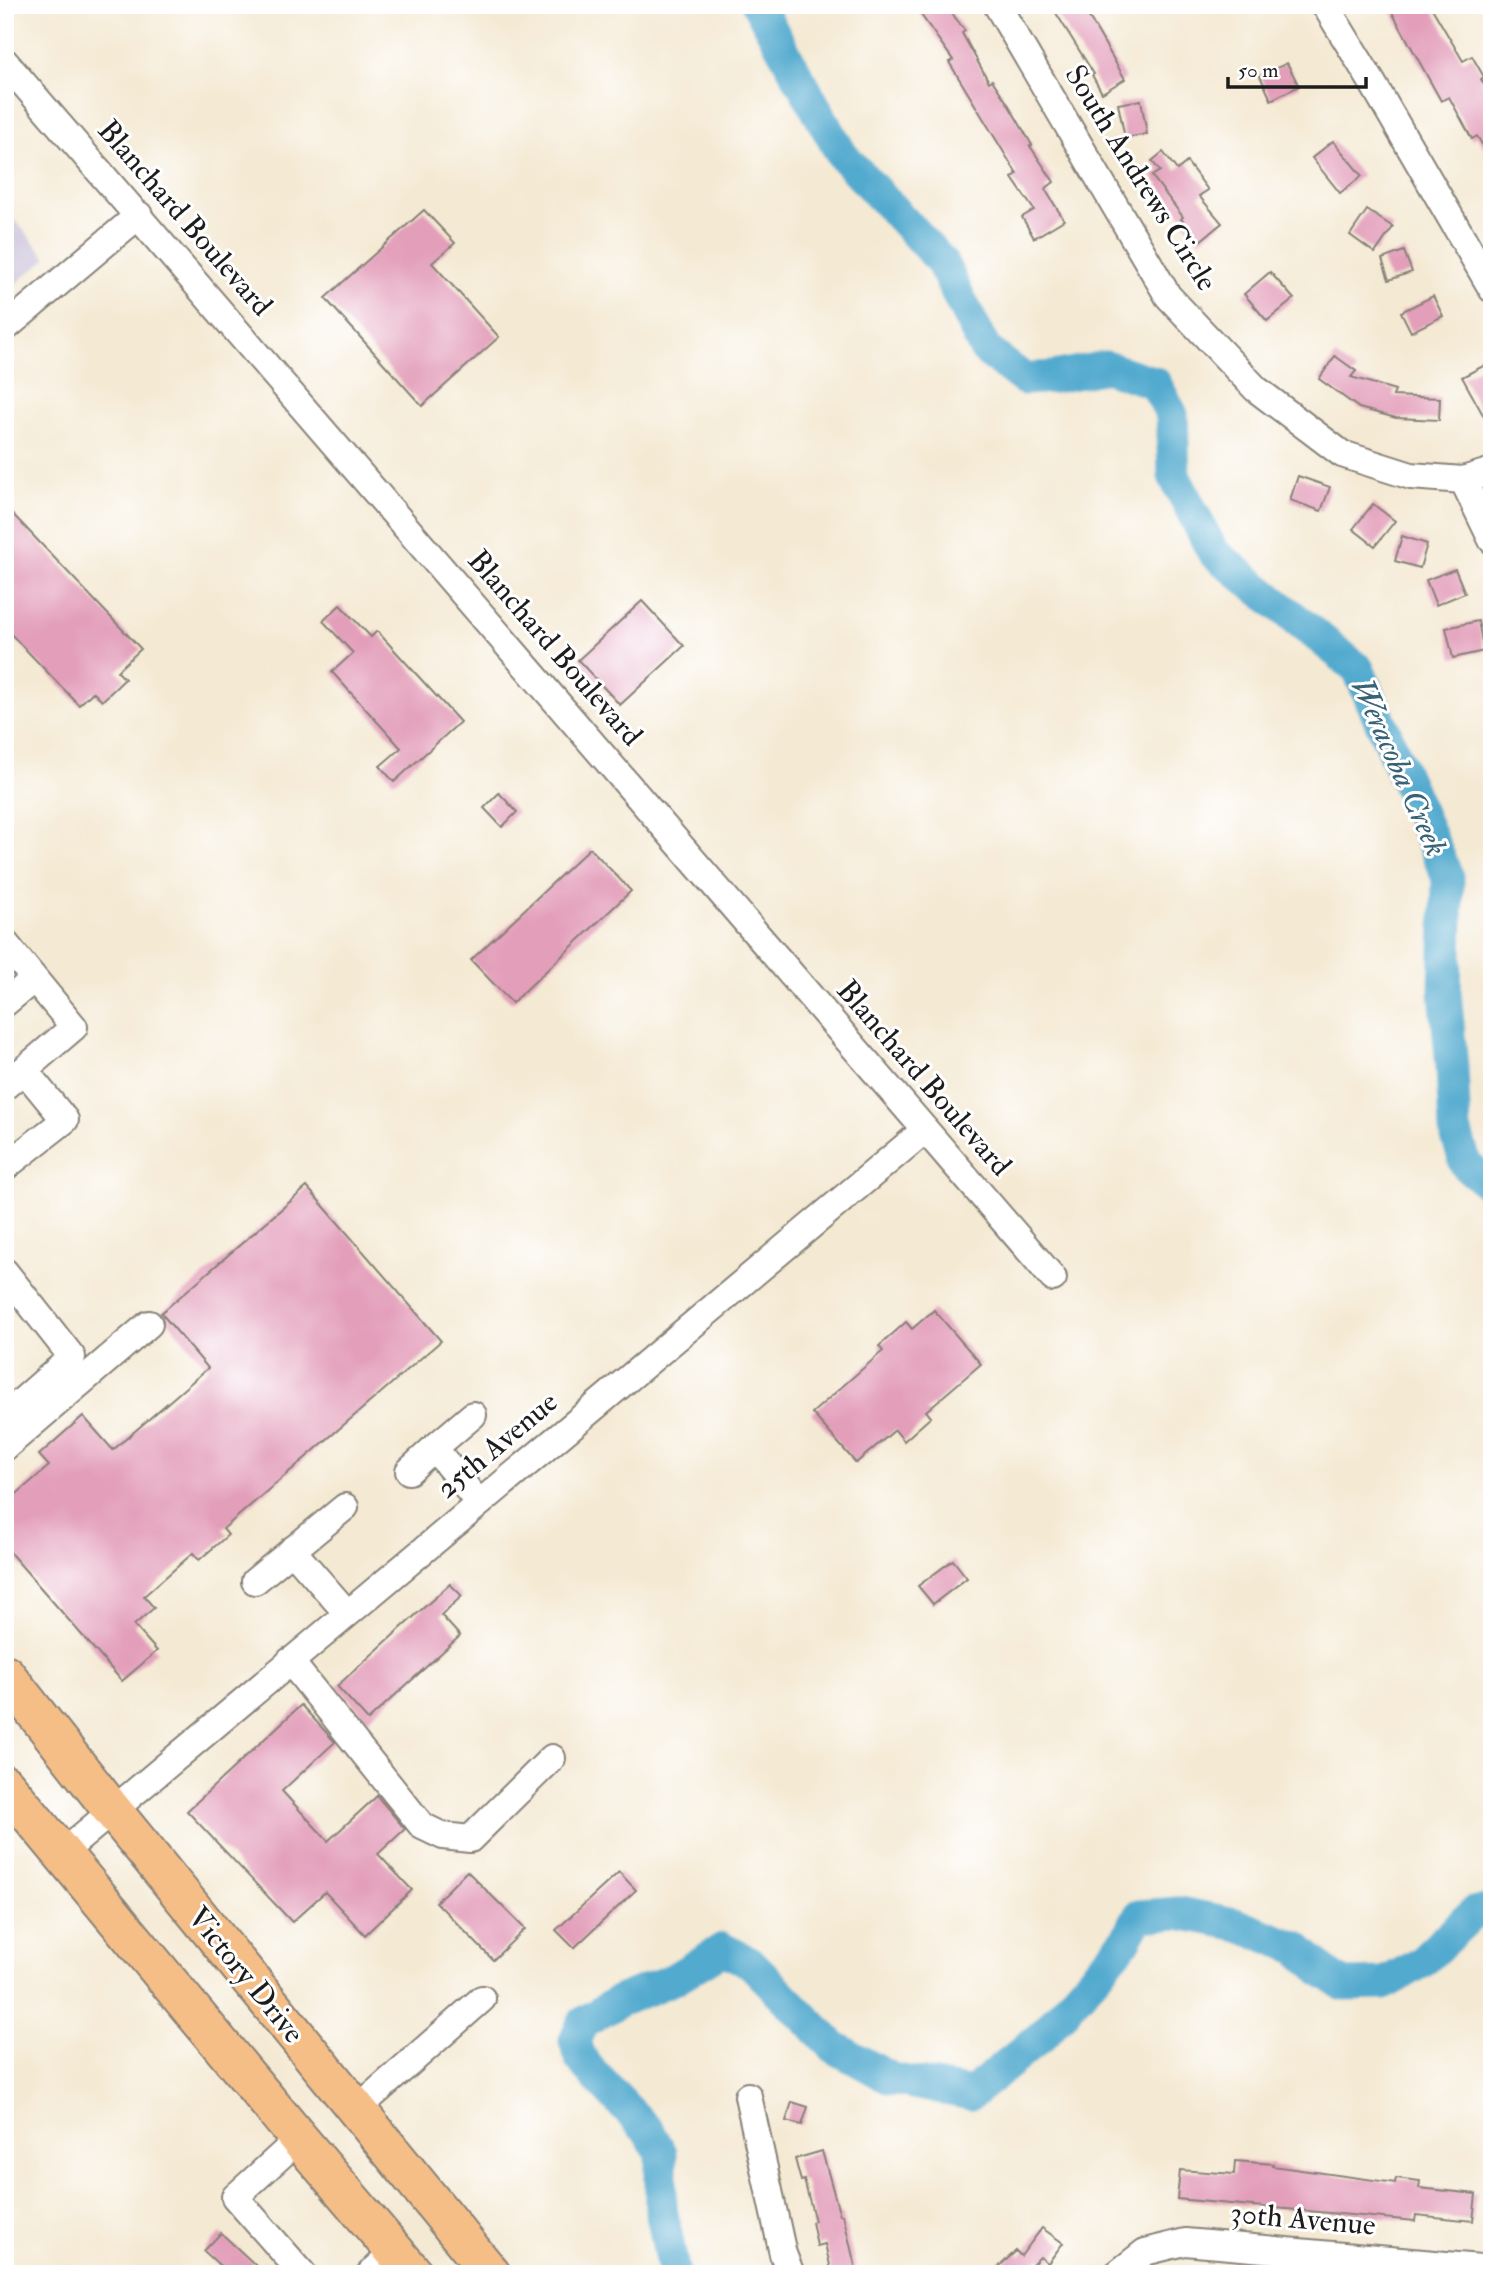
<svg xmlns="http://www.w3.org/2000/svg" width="1497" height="2279" viewBox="0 0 1497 2279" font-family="'IM FELL Double Pica',serif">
  <rect width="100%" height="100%" fill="#fff"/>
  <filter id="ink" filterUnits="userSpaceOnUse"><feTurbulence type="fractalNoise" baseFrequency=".0143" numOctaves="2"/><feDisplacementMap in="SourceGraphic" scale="14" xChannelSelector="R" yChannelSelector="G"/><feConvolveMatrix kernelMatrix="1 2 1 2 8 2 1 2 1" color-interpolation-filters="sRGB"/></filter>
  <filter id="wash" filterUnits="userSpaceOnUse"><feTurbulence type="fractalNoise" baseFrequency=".00686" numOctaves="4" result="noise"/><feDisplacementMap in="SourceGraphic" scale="28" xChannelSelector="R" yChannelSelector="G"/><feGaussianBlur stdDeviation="1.57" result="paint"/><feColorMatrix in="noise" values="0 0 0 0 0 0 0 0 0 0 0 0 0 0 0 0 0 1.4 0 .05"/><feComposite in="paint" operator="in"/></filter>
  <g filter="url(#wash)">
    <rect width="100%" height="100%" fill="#f4e9d3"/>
    <path fill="#c8bfd8" d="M5 208 47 258 5 292Z"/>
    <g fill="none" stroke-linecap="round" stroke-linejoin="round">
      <g stroke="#53aacf" stroke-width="33">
        <path d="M758 5 842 155 941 261 985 349 1024 379 1054 377 1106 367 1155 383 1172 415 1174 476 1213 552 1358 669 1448 878 1445 992 1452 1067 1455 1130 1466 1165 1492 1187"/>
        <path d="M674 2274 661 2209V2153L649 2132 589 2069 580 2057 575 2041 583 2023 619 2001 674 1979 723 1949 751 1963 834 2047 892 2079 971 2094 1043 2035 1125 1941 1139 1916 1179 1913 1235 1924 1297 1948 1323 1971 1344 1985 1384 1984 1422 1962 1473 1913 1492 1909"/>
      </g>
    </g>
    <g id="blocks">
      <g fill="#e39eba">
        <path d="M914 5H946L965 31 962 33 989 82 992 80 1008 104 1032 145 1030 146 1054 182 1045 189 1064 220 1034 238 1022 217 1034 210 1012 178 1017 174 949 62 953 60Z"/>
        <path d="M1051 5H1103L1088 15 1125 79 1102 93 1092 75 1094 74Z"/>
        <path d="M1388 5H1430L1463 61 1472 56 1484 77 1481 79 1492 99V161L1477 136 1472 139 1449 97 1441 101Z"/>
        <path d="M1287 63 1299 86 1271 100 1260 76Z"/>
        <path d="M1141 100 1147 134 1125 138 1118 104Z"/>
        <path d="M1333 141 1362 176 1340 193 1312 158Z"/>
        <path d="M1163 152 1177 170 1187 162 1208 190 1199 196 1222 223 1200 241 1181 219 1183 217 1152 176 1160 171 1152 161Z"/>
        <path d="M424 210 455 243 432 263 499 337 422 406 325 298Z"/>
        <path d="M1367 210 1393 227 1375 253 1350 235Z"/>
        <path d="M1404 251 1412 272 1389 280 1382 259Z"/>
        <path d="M1270 272 1294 299 1267 321 1244 294Z"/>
        <path d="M1433 296 1443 316 1411 332 1401 312Z"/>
        <path d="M1335 356 1356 371 1351 377 1395 390 1393 396 1440 398 1439 420 1396 418 1359 408 1319 379Z"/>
        <path d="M1485 365 1492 377V431L1462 377Z"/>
        <path d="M1298 476 1330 487 1321 511 1290 500Z"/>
        <path d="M1373 504 1395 521 1375 546 1353 529Z"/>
        <path d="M5 506 141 649 117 671 125 679 102 701 93 692 79 705 5 628Z"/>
        <path d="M1402 536 1427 544 1420 568 1395 561Z"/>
        <path d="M1455 569 1465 593 1436 605 1426 580Z"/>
        <path d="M642 601 684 646 620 705 578 660Z"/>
        <path d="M340 605 371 637 377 631 460 722 394 782 380 766 401 748 332 672 353 653 323 621Z"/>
        <path d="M1478 621 1484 651 1453 658 1446 628Z"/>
        <path d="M499 793 517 812 502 827 484 808Z"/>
        <path d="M590 848 631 891 512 1003 471 960Z"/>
        <path d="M307 1187 441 1341 223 1529 228 1535 199 1560 193 1553 144 1596 154 1608 134 1625 157 1651 122 1681 5 1547V1504L49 1466 39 1455 83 1416 113 1450 208 1368 161 1313Z"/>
        <path d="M934 1310 981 1364 926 1411 931 1417 904 1441 895 1430 856 1463 812 1413 883 1351 879 1346 906 1322 912 1329Z"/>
        <path d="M953 1560 967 1578 933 1604 918 1586Z"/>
        <path d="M450 1584 462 1596 441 1615 460 1636 368 1720 337 1686Z"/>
        <path d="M301 1705 335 1742 282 1791 328 1841 377 1796 405 1829 378 1854 412 1890 365 1935 325 1892 292 1922 187 1811Z"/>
        <path d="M467 1871 525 1929 493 1960 436 1902Z"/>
        <path d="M619 1872 636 1890 574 1948 556 1930Z"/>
        <path d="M792 2102 808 2107 802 2125 786 2121Z"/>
        <path d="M822 2151 840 2215H843L857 2274H832L825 2244 817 2246 812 2222 815 2221 804 2180 801 2181 795 2159Z"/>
        <path d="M1235 2161 1273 2164 1272 2166 1395 2183 1396 2178 1420 2181 1419 2188 1476 2194 1473 2221 1416 2215 1415 2221 1177 2199 1180 2170 1234 2174Z"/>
        <path d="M1042 2228 1063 2243 1048 2263 1040 2257 1023 2274H991L1016 2251 1021 2256Z"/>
        <path d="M221 2233 265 2274H229L204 2251Z"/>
      </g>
    </g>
  </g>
  <g filter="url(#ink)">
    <use href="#blocks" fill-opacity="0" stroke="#888278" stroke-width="2"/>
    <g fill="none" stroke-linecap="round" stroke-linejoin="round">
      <defs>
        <g id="minor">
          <path d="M997 5 1168 296 1256 389 1342 454 1411 476 1463 480 1492 471"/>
          <path d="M1325 5 1372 82 1492 289"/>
          <path d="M5 62 1053 1278"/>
          <path d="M5 328 139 215"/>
          <path d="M1463 480 1492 540"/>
          <path d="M5 943 74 1027 5 1086"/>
          <path d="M5 1003 34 979"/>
          <path d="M5 1167 65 1120 24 1070"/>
          <path d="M5 1272 72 1357 5 1416"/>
          <path d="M473 1415 434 1448 479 1503"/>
          <path d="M5 1447 149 1324"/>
          <path d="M409 1471 434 1448"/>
          <path d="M292 1550 347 1613"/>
          <path d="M255 1581 345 1507"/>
          <path d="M290 1661 422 1826 443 1836 470 1839 552 1758"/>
          <path d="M61 1854 925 1130"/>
          <path d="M748 2096 783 2254 791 2274"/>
          <path d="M356 2110 482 1999"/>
          <path d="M299 2139 235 2197 303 2274"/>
          <path d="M370 2274 396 2251"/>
          <path d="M1117 2274 1145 2252 1185 2242 1492 2269"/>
        </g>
        <g id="highway">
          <path d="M5 1674 112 1810 491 2274"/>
          <path d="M5 1785 299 2139 414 2274"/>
        </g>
      </defs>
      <use href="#minor" stroke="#888278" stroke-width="30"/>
      <use href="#highway" stroke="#888278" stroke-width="42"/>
      <use href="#minor" stroke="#fff" stroke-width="26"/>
      <use href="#highway" stroke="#f6be87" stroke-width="38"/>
    </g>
  </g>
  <g text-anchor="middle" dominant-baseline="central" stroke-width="6" stroke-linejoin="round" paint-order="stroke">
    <g font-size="30" fill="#1c1c1c" stroke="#fff">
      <text transform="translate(1141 178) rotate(58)">South Andrews Circle</text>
      <text transform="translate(185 218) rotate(49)">Blanchard Boulevard</text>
      <text transform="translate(555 648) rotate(49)">Blanchard Boulevard</text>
      <text transform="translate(924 1078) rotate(49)">Blanchard Boulevard</text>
      <text transform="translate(497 1445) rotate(-40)">25th Avenue</text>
      <text transform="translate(246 1975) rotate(51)">Victory Drive</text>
      <text transform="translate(1303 2219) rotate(5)">30th Avenue</text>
    </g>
    <g font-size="32" font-style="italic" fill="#386376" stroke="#fff">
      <text transform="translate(1399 767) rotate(66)">Weracoba Creek</text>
    </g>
  </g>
  <rect width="1497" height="2279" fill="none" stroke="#fff" stroke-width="28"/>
  <path d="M1228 77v10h138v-10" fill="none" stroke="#1c1c1c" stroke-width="3.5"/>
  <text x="1238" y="77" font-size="21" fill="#1c1c1c" stroke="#ffffff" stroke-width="5" paint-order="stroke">50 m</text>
</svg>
